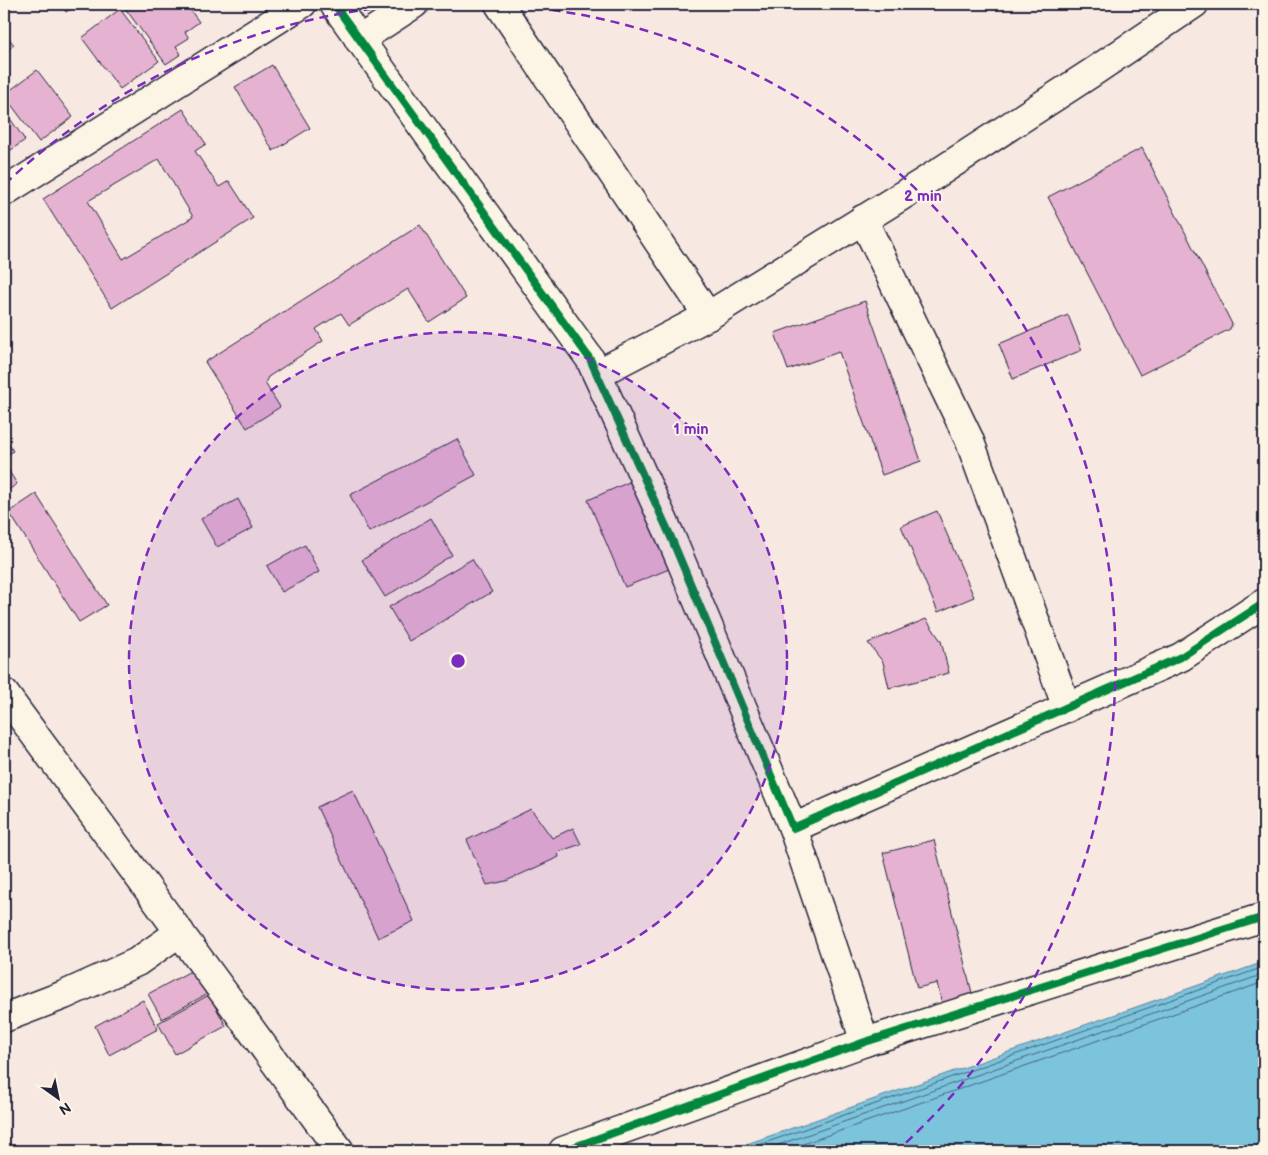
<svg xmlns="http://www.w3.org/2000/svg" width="1268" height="1155" viewBox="0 0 1268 1155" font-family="'Balsamiq Sans',sans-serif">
  <rect width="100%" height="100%" fill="#f7e8e1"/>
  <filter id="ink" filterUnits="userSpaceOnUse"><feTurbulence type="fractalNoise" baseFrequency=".02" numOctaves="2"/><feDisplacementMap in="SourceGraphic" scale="10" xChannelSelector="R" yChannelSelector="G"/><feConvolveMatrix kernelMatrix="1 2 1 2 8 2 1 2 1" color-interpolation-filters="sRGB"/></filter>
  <g filter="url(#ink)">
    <path fill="#7cc4dc" stroke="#58839c" d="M1264 962V1151H727Z"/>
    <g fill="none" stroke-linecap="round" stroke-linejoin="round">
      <g stroke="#46637b" stroke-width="1">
        <path d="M742 1151 1264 967"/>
        <path d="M761 1151 1264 974"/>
        <path d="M783 1151 1264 982"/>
      </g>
    </g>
    <g fill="#e5b3d1" stroke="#22223b" fill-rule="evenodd">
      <path d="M60 4H78L66 12Z"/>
      <path d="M122 4H186L199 22 185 32 189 38 176 46 181 54 166 64Z"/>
      <path d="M120 9 159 61 120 89 82 38Z"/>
      <path d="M4 32 14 45 4 52Z"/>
      <path d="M272 65 310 128 273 151 235 87Z"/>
      <path d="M37 70 73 117 39 142 4 95Z"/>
      <path d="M183 109 206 144 195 151 219 187 229 181 253 218 112 308 43 199ZM159 159 193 217 123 259 88 201Z"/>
      <path d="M4 110 25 140 4 155Z"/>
      <path d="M1142 148 1232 324 1230 329 1140 375 1048 197Z"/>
      <path d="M420 225 466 298 429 322 408 289 349 325 341 313 316 329 323 341 268 377 265 383 280 407 247 428 205 362Z"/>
      <path d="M865 301 921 461 882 475 839 352 788 370 775 333Z"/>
      <path d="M1068 315 1082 350 1013 379 999 344Z"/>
      <path d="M4 437 13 451 4 457Z"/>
      <path d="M457 439 476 475 369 532 350 495Z"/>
      <path d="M7 468 17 484 4 493V471Z"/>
      <path d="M636 479 674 567 625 587 588 500Z"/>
      <path d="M36 494 107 605 79 622 9 512Z"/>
      <path d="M238 499 253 528 217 547 201 519Z"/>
      <path d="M937 511 974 597 938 612 901 526Z"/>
      <path d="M431 518 452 555 385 597 362 560Z"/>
      <path d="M305 545 319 572 282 592 267 566Z"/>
      <path d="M472 559 492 592 409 641 389 607Z"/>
      <path d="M926 619 941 641 949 673 889 688 883 662 868 643Z"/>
      <path d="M353 790 414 921 378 938 317 807Z"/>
      <path d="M531 809 552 838 573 828 581 844 558 852 559 857 506 881 487 885 467 840Z"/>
      <path d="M934 840 973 997 942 1004 937 983 917 988 883 853Z"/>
      <path d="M200 966 214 990 162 1019 148 994Z"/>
      <path d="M209 995 226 1026 175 1054 158 1023Z"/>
      <path d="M143 1000 158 1029 109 1055 95 1026Z"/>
    </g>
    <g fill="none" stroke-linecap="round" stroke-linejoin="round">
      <defs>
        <g id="minor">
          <path d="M334 4 590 359 670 535 793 828 1181 657 1264 603"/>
          <path d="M499 4 708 316"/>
          <path d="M359 40 414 4"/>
          <path d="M4 192 302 4"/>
          <path d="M863 219 969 439 1067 708"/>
          <path d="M597 374 708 316 924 182 1093 72 1194 4"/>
          <path d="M4 693 340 1151"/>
          <path d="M793 828 865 1042"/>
          <path d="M4 1018 64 995 137 962 180 932"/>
        </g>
        <path id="tertiary" d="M563 1151 865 1042 1264 917"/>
      </defs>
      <use href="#minor" stroke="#22223b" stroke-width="31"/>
      <use href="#tertiary" stroke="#22223b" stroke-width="31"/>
      <use href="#minor" stroke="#fcf5e5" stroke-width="28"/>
      <use href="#tertiary" stroke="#fcf5e5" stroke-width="28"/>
      <defs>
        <g id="cycleway">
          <path d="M334 4 590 359 670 535 793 828 1181 657 1264 603"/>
          <path d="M563 1151 865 1042 1264 917"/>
        </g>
      </defs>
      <use href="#cycleway" stroke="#fcf5e5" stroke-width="11"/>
      <use href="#cycleway" stroke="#00873e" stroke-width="8"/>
    </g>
  </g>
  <circle cx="458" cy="661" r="329" fill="#7b2cbf" fill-opacity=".12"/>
  <g fill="none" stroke="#7b2cbf" stroke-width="2.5" stroke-dasharray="9 6">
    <circle cx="458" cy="661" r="329"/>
    <path d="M5 184A658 658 0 0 1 424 4M492 4A658 658 0 0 1 898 1150"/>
  </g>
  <circle cx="458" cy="661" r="8" fill="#7b2cbf" stroke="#fcf5e5" stroke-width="2.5"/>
  <g font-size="15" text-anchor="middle" font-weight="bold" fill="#7b2cbf" stroke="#fcf5e5" stroke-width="4" stroke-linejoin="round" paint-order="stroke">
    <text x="923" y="201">2 min</text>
    <text x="691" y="434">1 min</text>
  </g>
  <rect width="1268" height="1155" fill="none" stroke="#fcf5e5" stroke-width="20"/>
  <rect x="10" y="10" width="1248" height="1135" fill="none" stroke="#22223b" stroke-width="2" filter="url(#ink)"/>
  <g transform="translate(58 1098) rotate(147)" stroke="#fcf5e5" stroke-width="4" paint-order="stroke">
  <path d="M0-4L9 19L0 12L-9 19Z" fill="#22223b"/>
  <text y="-8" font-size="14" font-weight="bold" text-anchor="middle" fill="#22223b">N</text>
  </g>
</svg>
